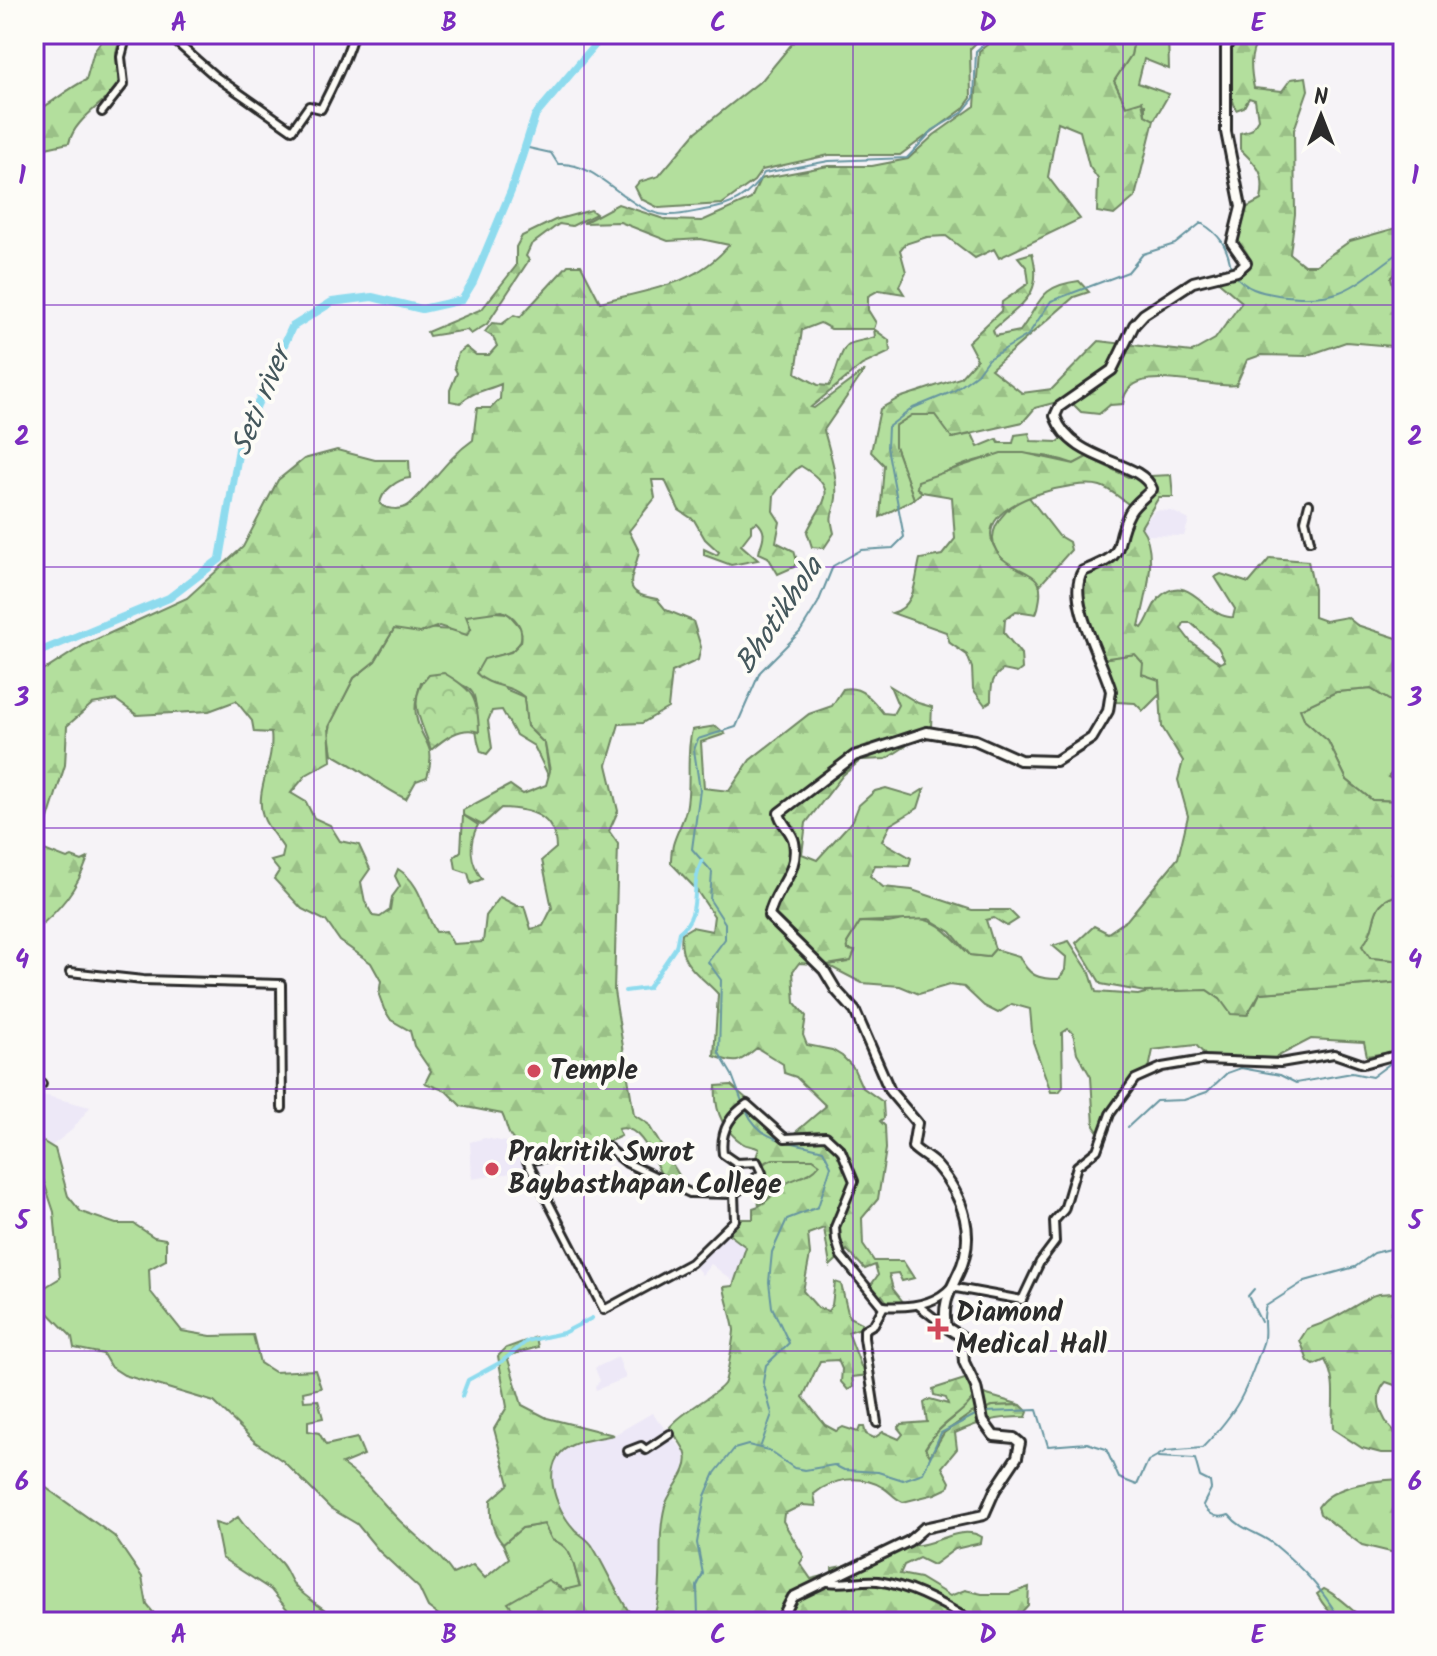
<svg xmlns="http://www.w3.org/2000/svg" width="1437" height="1656" viewBox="0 0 1437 1656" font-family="Kalam,sans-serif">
  <defs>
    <pattern id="forest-firs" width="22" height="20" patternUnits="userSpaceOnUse" patternTransform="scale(2)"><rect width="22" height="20" fill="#b3df9d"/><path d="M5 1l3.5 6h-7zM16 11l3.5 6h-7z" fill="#9ac087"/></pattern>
    <pattern id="park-crowns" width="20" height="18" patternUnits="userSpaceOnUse" patternTransform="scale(2)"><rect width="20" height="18" fill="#b3df9d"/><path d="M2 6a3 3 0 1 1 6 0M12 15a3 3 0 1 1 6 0" fill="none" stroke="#9ac087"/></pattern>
  </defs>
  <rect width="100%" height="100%" fill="#f6f3f7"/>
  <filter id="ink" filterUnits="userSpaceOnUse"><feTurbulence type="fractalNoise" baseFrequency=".0125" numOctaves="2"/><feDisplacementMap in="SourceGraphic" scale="16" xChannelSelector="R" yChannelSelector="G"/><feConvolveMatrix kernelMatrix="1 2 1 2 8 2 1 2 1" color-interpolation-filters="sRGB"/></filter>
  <g filter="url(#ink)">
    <g fill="#ede8f7">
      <path d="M1155 510 1172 511 1189 520 1184 536 1147 535 1140 528Z"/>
      <path d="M34 1093 51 1097 90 1107 72 1130 50 1147 34 1136Z"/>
      <path d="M485 1138 521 1145 526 1171 472 1179 470 1142Z"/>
      <path d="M726 1232 746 1247 734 1282 711 1264 702 1275 695 1266Z"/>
      <path d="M618 1357 626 1378 596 1390 595 1386 600 1381 595 1368Z"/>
      <path d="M652 1413 686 1454 684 1469 668 1497 660 1601 652 1622H636L614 1592 591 1543 575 1531 558 1505 551 1479 557 1457 571 1446 614 1435Z"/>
    </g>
    <g fill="#b3df9d" stroke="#6f8564" stroke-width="2">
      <path d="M800 34H985L970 49 971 98 963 109 900 155H829L762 170 754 181 722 204 659 208 641 199 635 187 639 182 659 176 696 132 763 79Z"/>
      <path d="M1135 34H1168L1169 69 1144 59 1138 83 1169 94 1154 120 1145 115V105L1126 106 1114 81 1131 55Z"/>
      <path d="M948 408 952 438 972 434 978 447 997 439 999 443H1013L1015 435 1029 433 1031 441 1058 442 1063 438 1087 457 1074 464C1018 443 967 457 917 488L922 492 914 499 895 446V426L912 415H935Z"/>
      <path d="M1028 496 1059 536 1069 542 1071 550 1040 585C1033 575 1018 572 1008 564 976 539 1001 510 1028 496Z"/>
      <path d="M479 611 508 613 521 628C525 649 509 654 491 657L505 689 524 697 527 726 545 744 550 779 534 746 516 735 502 710 492 711 488 721 492 748 487 754 481 752C464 705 501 679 421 682 418 692 414 704 416 715 420 743 438 741 427 777L416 781 406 799C379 786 358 767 332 754L329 733 332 720 354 678 375 661 394 629C420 624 445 633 471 629L466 616Z"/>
      <path d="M1135 654 1159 680 1160 694 1143 711 1135 703 1116 702 1113 683 1101 659Z"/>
      <path d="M1371 689 1399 706 1403 702V762L1388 777 1403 785V801L1372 800 1347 780 1328 741 1305 721 1299 709 1336 692Z"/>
      <path d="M463 815 478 825C468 843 470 862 482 879L471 884 468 873 456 869 454 857 461 851Z"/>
      <path d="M1403 894V961L1370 958 1361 946C1382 924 1364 901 1403 894Z"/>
      <path d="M913 918C943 920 950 937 970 955L988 957 995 949 1019 956C1029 976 1037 979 1059 979L1065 970 1066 957 1053 946 1069 941 1090 973 1096 992 1138 995 1161 989 1207 990 1220 999 1255 1004 1260 993 1403 982V1050L1367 1056 1364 1042 1311 1039 1269 1061 1208 1058 1196 1045 1153 1050 1149 1069C1121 1079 1110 1108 1101 1136L1094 1126 1091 1077 1077 1053 1073 1033 1068 1029 1062 1033 1063 1087 1059 1092H1051L1033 1042 1030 1009 1012 1004 998 1013 984 1006 964 987 949 985 919 994 900 986 862 983 827 965 848 962 851 950H848L847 943 860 922 888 923Z"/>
      <path d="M34 1136 55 1149 68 1196 81 1212 116 1224H134L154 1237 166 1239V1260L149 1269 150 1291 182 1331 211 1336 253 1335 260 1363 274 1372 315 1370 321 1388 303 1392 304 1401 318 1400 323 1418 308 1421V1431L319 1433 326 1445 357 1438 364 1455 342 1464C366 1480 380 1501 400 1521 419 1539 439 1553 453 1574L473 1565 485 1578 509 1558 503 1544 522 1528 544 1524 552 1540C574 1546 573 1567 580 1587L564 1590 548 1580 519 1617 531 1622H448L428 1607 419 1588 380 1552 357 1524 330 1508 283 1461 255 1442 214 1402 124 1375 110 1366 103 1354 74 1348 72 1337 34 1298 39 1291 60 1278 54 1212 40 1170 34 1167Z"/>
      <path d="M814 1158 820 1164 814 1172 785 1184 759 1206 756 1181 764 1171V1163L773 1159Z"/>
      <path d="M977 1392 1021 1405 993 1406 972 1413 944 1433 930 1456 925 1449C941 1420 964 1416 977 1392Z"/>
      <path d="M34 1473 38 1482 114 1536 142 1577 147 1605 161 1622 139 1619 34 1622Z"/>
      <path d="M238 1517C251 1536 266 1547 281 1563 287 1570 289 1578 294 1585 302 1595 332 1615 344 1622H298L271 1590 222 1558 215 1523 225 1526Z"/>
    </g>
    <g fill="url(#forest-firs)" stroke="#6f8564" stroke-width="2" fill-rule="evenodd">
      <path d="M106 34H122L116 52 119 88 108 102 104 100C91 112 73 125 69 143L46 148 34 160V112C53 104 66 89 86 80L94 51Z"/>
      <path d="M1001 34H1135L1131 55 1114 81 1126 106 1142 101 1145 115 1154 120 1135 197 1114 215 1097 212 1098 179 1089 166 1080 131 1058 122 1048 177 1080 219 999 258 994 249 975 258 946 236 927 237 905 244 900 250 906 272 899 286 904 294 879 290 868 296V310L876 323 874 329 889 340 890 352 862 365 811 407 814 408 865 370 824 430C829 450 838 475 836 498 834 518 828 509 834 533L824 548 812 547 807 532C820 502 844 492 801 466 795 468 779 488 774 495L773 511 780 522 776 542 794 551 797 561 794 567 778 574 768 557 759 553C761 541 769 533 757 522L751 525V532L741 545 758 560 731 565 704 555V549L717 555 719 552 705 539 694 520 679 510 665 480H652L655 498 629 531 639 551C635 576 616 593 657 599L666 610 693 621 701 647 698 660 672 672 668 708 642 723 619 724 607 765 618 811 609 831 618 844 614 991 634 1115 648 1124 685 1185 663 1178C654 1162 641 1122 618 1129L621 1136C604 1145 598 1141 580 1146 556 1151 530 1166 511 1137 507 1132 506 1121 502 1114L461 1106 446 1091 425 1083 431 1071 414 1046 410 1031 391 1020 384 1009 379 995 381 981 371 963 340 941 326 921 302 909 274 879 279 871 271 861 282 858 284 849C278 838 267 829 263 816 254 791 275 762 271 733L254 732 252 721 236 701 209 711 137 715 116 700 92 704 67 726 65 765 39 848 67 859 72 857 82 861 88 858C77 889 60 910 34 931V671L48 668 84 645 187 598 243 547 278 480 304 459 337 450 375 460H409L410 478C397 479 381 492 380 504 387 510 402 511 410 504 432 484 447 458 473 440L477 408H491L500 399 501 384C485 391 473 391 460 403L450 401V390L457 373 454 367 458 353 466 347 476 355H489L497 346 493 337 485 332 492 323 502 324 514 315 520 317 568 265H581L600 302C648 290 697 285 729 245L701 239 668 241 620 222 583 223 618 204 667 220 702 221 751 199 760 179 828 166H872L908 159 934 135 975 106 979 51ZM820 323 831 329H874L875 337C867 340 856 341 849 344 839 350 837 376 829 386L818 385 796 373 802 330ZM502 611C515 616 524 627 521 642L511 652 484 659 476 673C490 688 511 684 524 697L527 726 545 744 550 771 546 785 523 794 510 785 463 810V815L482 825 501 808C530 809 555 814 556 848L542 860 552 908 543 926 531 929 524 906H517L500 897 486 916 483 942 453 944 446 931 436 932C423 910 422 884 398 869L395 876 400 886 392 897 390 910 380 917 373 916 365 902 361 882 370 869 359 845 340 841 330 825 314 818 306 802 291 793 306 775 331 761 329 727 354 678 375 661 394 629 420 633 439 626 467 635 471 629 466 616Z"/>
      <path d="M1233 34H1267C1247 46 1250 68 1254 88L1282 91 1291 79 1306 77 1308 90 1294 130 1295 214 1290 254 1304 265H1316L1350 241 1403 226V266L1391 278 1395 291 1403 300V347L1346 342 1306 356 1261 355 1247 360 1236 385C1210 390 1126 358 1123 404L1110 405 1099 414 1081 412 1068 399 1035 408 1023 422 952 438 935 415H912L895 426V446L914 499 880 517 884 465 871 452 880 409 899 398 960 378 977 359 968 342 1001 311 1002 302 1029 283 1027 268 1018 257 1032 253C1044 295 1022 303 993 330L995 336 1020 331C1041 303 1038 286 1079 281L1089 292 1074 297 991 369 1022 393 1052 389 1099 341 1192 352 1215 339 1242 302 1213 277 1250 262 1236 246 1244 209 1261 200C1266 174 1259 167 1240 149V133L1251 130 1258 119 1255 100 1249 98 1244 107 1236 110C1227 85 1223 59 1233 34Z"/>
      <path d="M591 210 596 214 572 226 559 224 531 245 526 256 529 260 487 324 471 334 467 330 429 336 427 332 482 309 516 266V247L522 236 555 220Z"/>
      <path d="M1001 453H1024L1074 464 1087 457 1128 477 1171 475 1173 497H1159L1141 527C1159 550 1146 598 1139 626L1142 628C1150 619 1152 603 1161 596 1190 570 1207 620 1233 617L1235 609 1215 577 1221 574 1249 583 1270 558 1308 561 1314 589V617L1325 621 1347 617 1357 625 1403 640V702L1399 706 1371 689 1336 692 1300 709 1305 721 1328 741 1347 780 1372 800 1403 801V894C1364 901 1382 924 1362 946L1370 958 1403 961V982L1260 993 1247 1015 1231 1014 1220 999 1207 990 1145 992 1101 984 1076 943 1094 926 1108 933 1127 920 1178 858 1188 816 1178 780 1183 761 1162 727 1159 680 1142 674 1143 663 1135 654 1101 659 1080 588 1084 575 1108 567 1126 540 1131 506C1106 488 1104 481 1071 486 1042 490 965 512 1000 556 1008 567 1035 572 1039 584 1042 591 1039 607 1036 614L1016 611 1005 619 1004 633 1021 654 1022 669 1017 673 1003 670C991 677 991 687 991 701L985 705 973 689 972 668 967 655 950 643 946 632 892 613C916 607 915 579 920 559L942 555 955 539 952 497 922 492 917 488 918 481ZM1184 623H1191L1218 647 1225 661 1220 663 1191 642 1181 629Z"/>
      <path d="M890 686 918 703 932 707 931 727 908 732 906 746 886 759 861 760 843 775 806 823 802 854 817 860 853 820 859 805 875 791 886 788 913 796 924 789 918 808 890 825 882 841 911 858 909 866 875 865 870 876 883 887 912 890 972 910H1009L1018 919 1007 926 994 918 986 920 995 949 988 957 970 955 951 932 929 919 860 922 847 943 848 950 855 951 851 961 827 965 799 963 793 971 795 1003 806 1016 803 1035 807 1045 832 1050 842 1056 853 1067 862 1087 883 1102 884 1118 880 1121 885 1126 886 1149 878 1199 862 1218 863 1245 874 1261H903L914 1278 902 1281 898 1273 889 1274 893 1289 904 1303 889 1305 882 1295 878 1299 869 1288 878 1275 875 1265 865 1269 847 1250 830 1266 824 1228 808 1234 810 1255 803 1291 818 1308 828 1311 832 1305 835 1282 841 1284 849 1317 867 1326 848 1332 861 1366 868 1367 869 1375 852 1377 853 1387 848 1390 841 1382 842 1369 838 1360 820 1361 803 1397 825 1425 836 1431 843 1427 858 1432 860 1427H864L866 1434 874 1438 883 1432 899 1439 903 1434 898 1428 901 1424 927 1422 924 1403 930 1399 948 1404 946 1398 934 1395 933 1389 968 1378 977 1392C964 1416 941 1420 925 1448L930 1456 944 1433 972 1413 993 1406 1021 1405 1028 1412 1026 1417C995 1417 982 1421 955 1433L957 1449 942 1467 950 1482 948 1488 935 1494 903 1502C893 1498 890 1491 882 1487 860 1474 833 1478 814 1494L816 1506 802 1505 784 1514 783 1521 804 1557 800 1563 811 1579 832 1574V1568L858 1563 902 1538C918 1561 955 1520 982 1537L981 1543 955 1549 933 1565 919 1558 904 1565 900 1574 920 1578 950 1596 965 1590 982 1594H1010L1029 1587 1028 1605 1013 1622H652C667 1584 655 1545 665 1506 669 1490 691 1471 686 1454 684 1446 674 1435 670 1427 685 1409 715 1396 724 1384 727 1380 734 1333 734 1330 732 1316 726 1301 724 1287L733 1286 746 1247 726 1232 739 1219H753V1208C768 1204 773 1192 785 1184 798 1176 810 1177 820 1164L813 1159H773L764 1163 760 1158 755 1160 759 1149C753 1145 748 1147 742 1143 722 1129 714 1110 716 1086L731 1085 790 1137 826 1106 796 1077 784 1073 783 1064 757 1048C739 1061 741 1066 714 1056L718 994C699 973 677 965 682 933L692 927 712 931 714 916 695 888 671 863C670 841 681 829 686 810 692 782 685 757 692 730L716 726 725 734 701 742 704 788 729 791 750 760 809 714 832 706 843 689C861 685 873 700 883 713L893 714 898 705Z"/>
      <path d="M1403 1290V1388L1386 1382C1369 1400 1386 1428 1403 1439V1460L1397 1453H1381L1362 1448 1333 1429C1331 1403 1338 1384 1325 1360L1314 1365 1308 1361 1300 1340 1307 1329C1332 1321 1349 1309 1372 1296 1381 1291 1392 1296 1403 1290Z"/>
      <path d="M536 1337 538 1347 507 1356 522 1405 547 1418 614 1435C601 1438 584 1440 572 1445 537 1461 555 1509 575 1530 581 1536 589 1539 593 1547 608 1572 618 1598 636 1622L531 1619 519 1617 508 1603 548 1580 564 1590 580 1586C573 1567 574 1546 552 1540L544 1524 522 1528 503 1544C491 1531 490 1517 491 1500L509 1484 494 1429 507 1407 498 1356 506 1348Z"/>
      <path d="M1403 1479V1555L1362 1545 1320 1514 1318 1507C1333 1484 1378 1480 1403 1479Z"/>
      <path d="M1324 1589C1338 1595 1352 1611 1367 1622 1341 1622 1330 1618 1317 1594Z"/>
    </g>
    <path fill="url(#park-crowns)" stroke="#6f8564" stroke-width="2" d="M444 673C473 690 478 697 479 732 461 725 444 739 431 750 423 723 404 700 429 675Z"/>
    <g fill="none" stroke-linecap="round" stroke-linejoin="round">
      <g stroke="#6695a0" stroke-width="2">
        <path d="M524 147 551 153 558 164C600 161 625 212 667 215 679 216 693 212 704 210 731 207 749 197 764 173L829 161 907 158 933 130 962 113 974 98 976 51 995 34"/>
        <path d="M1234 274C1246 289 1259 292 1278 295 1346 304 1352 285 1403 250"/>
        <path d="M743 1104 732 1075 719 1053 721 980 708 962 725 939V923L710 900 712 872 692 849 700 790 694 750 698 739 736 727 760 672 800 632 818 603 833 566 861 550 893 548 904 537 887 447 888 427 913 408 954 391 977 374 988 359 1028 335 1051 301 1128 272 1143 254 1175 244 1201 223C1220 234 1228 247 1231 269"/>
        <path d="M746 1110C762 1145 791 1140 823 1150L831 1166 818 1207 787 1219 772 1252 769 1282 772 1307 789 1343 766 1365 763 1382 772 1414 760 1448"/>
        <path d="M1128 1127 1156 1101 1184 1100 1207 1092 1227 1073 1241 1068 1280 1075 1296 1083 1352 1073 1372 1077 1392 1062 1403 1061"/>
        <path d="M1254 1289 1248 1296 1261 1322"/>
        <path d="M985 1412 1037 1410 1048 1446 1087 1443 1106 1449 1119 1478 1137 1485 1148 1461 1166 1451 1202 1448C1239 1410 1246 1392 1263 1343 1267 1331 1261 1319 1266 1306L1305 1281 1355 1267 1374 1253 1403 1246"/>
        <path d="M1158 1457 1195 1459 1200 1477 1210 1482 1211 1489 1203 1505C1210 1516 1218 1519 1229 1515 1242 1531 1261 1533 1276 1546 1300 1566 1321 1587 1337 1615L1361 1622"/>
        <path d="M693 1622 698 1615 697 1586 703 1574 697 1543 705 1496 715 1473 734 1449 748 1445 768 1450 794 1468 805 1470 834 1465 844 1470 878 1472 903 1480 923 1473 941 1433 979 1413"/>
      </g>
      <g stroke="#8edbee" stroke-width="4">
        <path d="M625 991 648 988 676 947 679 932C703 914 689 886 702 861"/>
        <path d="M462 1396 468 1380 501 1362 527 1341 563 1333 592 1318"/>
      </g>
      <path stroke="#8edbee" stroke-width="8" d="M34 654 169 598 220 559 240 443 292 327 332 302 372 297 422 309 462 300 473 282 511 191 535 116 604 34"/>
      <defs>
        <g id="minor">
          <path d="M167 34 215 76 292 130 309 106 321 109C331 89 349 54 353 34"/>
          <path d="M102 112 124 84 121 57 127 34"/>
          <path d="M1309 504 1305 520 1310 541"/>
          <path d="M70 972 143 980 281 984 282 1108"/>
          <path d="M34 1075 42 1084"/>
          <path d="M734 1194 690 1193 627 1163 606 1146 527 1161 604 1310 691 1263 735 1220 734 1194 762 1173 757 1162 736 1163 723 1154C720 1133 729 1116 747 1104L785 1138 826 1136 841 1150 854 1181 835 1227 836 1240 841 1256 882 1306C906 1308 934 1306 951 1287L1022 1300 1040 1262 1055 1242 1054 1221 1064 1210 1077 1166 1097 1150 1110 1114 1135 1079 1162 1067 1204 1060 1280 1063 1334 1054 1363 1064 1403 1053"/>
          <path d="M919 1306 946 1327"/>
          <path d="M877 1423 864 1338V1330L874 1324 884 1306"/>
          <path d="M628 1451 641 1446 646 1450 670 1434"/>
          <path d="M828 1582C845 1585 861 1579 878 1581 910 1586 946 1605 972 1622"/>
        </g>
        <path id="major" d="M780 1622 793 1597 909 1541 924 1528 984 1515 995 1490 1017 1457 1020 1443 1014 1438 994 1436 983 1421 976 1387 964 1362 962 1337 946 1327C942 1305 949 1293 958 1274 977 1237 964 1197 937 1166 930 1158 920 1154 913 1147L917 1123 890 1091 855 1011 836 990 824 970 769 916C774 889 800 873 794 842 792 831 781 824 779 813L854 756 927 732 975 740 1020 760 1056 761 1092 738 1108 711 1111 691C1103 661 1065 598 1083 571 1133 552 1110 549 1130 512 1135 503 1145 497 1152 489 1141 459 1072 464 1055 416L1059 407 1112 370 1134 325 1144 314 1193 282 1237 271 1246 263 1232 243 1241 207 1226 132V48L1231 34"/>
      </defs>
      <use href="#minor" stroke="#2b2b2b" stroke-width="12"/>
      <use href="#major" stroke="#2b2b2b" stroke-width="14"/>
      <use href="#minor" stroke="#fdfcf7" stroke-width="6"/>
      <use href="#major" stroke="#fdfcf7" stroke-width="8"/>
    </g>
  </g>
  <path fill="none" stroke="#7b2cbf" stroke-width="2" stroke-opacity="0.55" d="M314 34V1622M584 34V1622M853 34V1622M1123 34V1622M34 305H1403M34 567H1403M34 828H1403M34 1089H1403M34 1351H1403"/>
  <g fill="#d1495b" stroke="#fdfcf7" stroke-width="3">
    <circle cx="534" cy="1071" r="8"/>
    <circle cx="492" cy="1169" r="8"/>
    <path d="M934 1317h8v8h8v8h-8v8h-8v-8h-8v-8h8z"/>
  </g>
  <g text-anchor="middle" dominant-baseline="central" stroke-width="8" stroke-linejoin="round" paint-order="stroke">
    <g font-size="28" font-weight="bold" fill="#2b2b2b" stroke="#fdfcf7" text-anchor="start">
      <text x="550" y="1071">Temple</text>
      <text x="508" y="1153">Prakritik Swrot<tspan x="508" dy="32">Baybasthapan College</tspan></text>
      <text x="956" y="1313">Diamond<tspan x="956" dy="32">Medical Hall</tspan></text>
    </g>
    <g font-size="30" font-style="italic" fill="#44575c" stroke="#fdfcf7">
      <text transform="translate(262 402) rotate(-68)">Seti river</text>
      <text transform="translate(780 616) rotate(-56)">Bhotikhola</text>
    </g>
  </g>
  <rect width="1437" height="1656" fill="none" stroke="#fdfcf7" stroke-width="88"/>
  <g transform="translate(1321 116)" stroke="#fdfcf7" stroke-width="6" paint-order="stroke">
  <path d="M0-6L14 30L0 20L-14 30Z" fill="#2b2b2b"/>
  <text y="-12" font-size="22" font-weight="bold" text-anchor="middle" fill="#2b2b2b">N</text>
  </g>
  <rect x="44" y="44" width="1349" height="1568" fill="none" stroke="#7b2cbf" stroke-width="3"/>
  <g font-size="26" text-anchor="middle" font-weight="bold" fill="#7b2cbf">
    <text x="179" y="31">A</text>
    <text x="449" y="31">B</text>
    <text x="718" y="31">C</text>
    <text x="988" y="31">D</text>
    <text x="1258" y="31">E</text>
    <text x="22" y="184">1</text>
    <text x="1415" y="184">1</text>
    <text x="22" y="445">2</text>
    <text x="1415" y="445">2</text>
    <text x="22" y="706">3</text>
    <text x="1415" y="706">3</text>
    <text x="22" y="968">4</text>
    <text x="1415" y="968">4</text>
    <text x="22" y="1229">5</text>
    <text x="1415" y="1229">5</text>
    <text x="22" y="1490">6</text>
    <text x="1415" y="1490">6</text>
    <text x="179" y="1643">A</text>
    <text x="449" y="1643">B</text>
    <text x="718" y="1643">C</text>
    <text x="988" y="1643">D</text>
    <text x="1258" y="1643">E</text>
  </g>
</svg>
